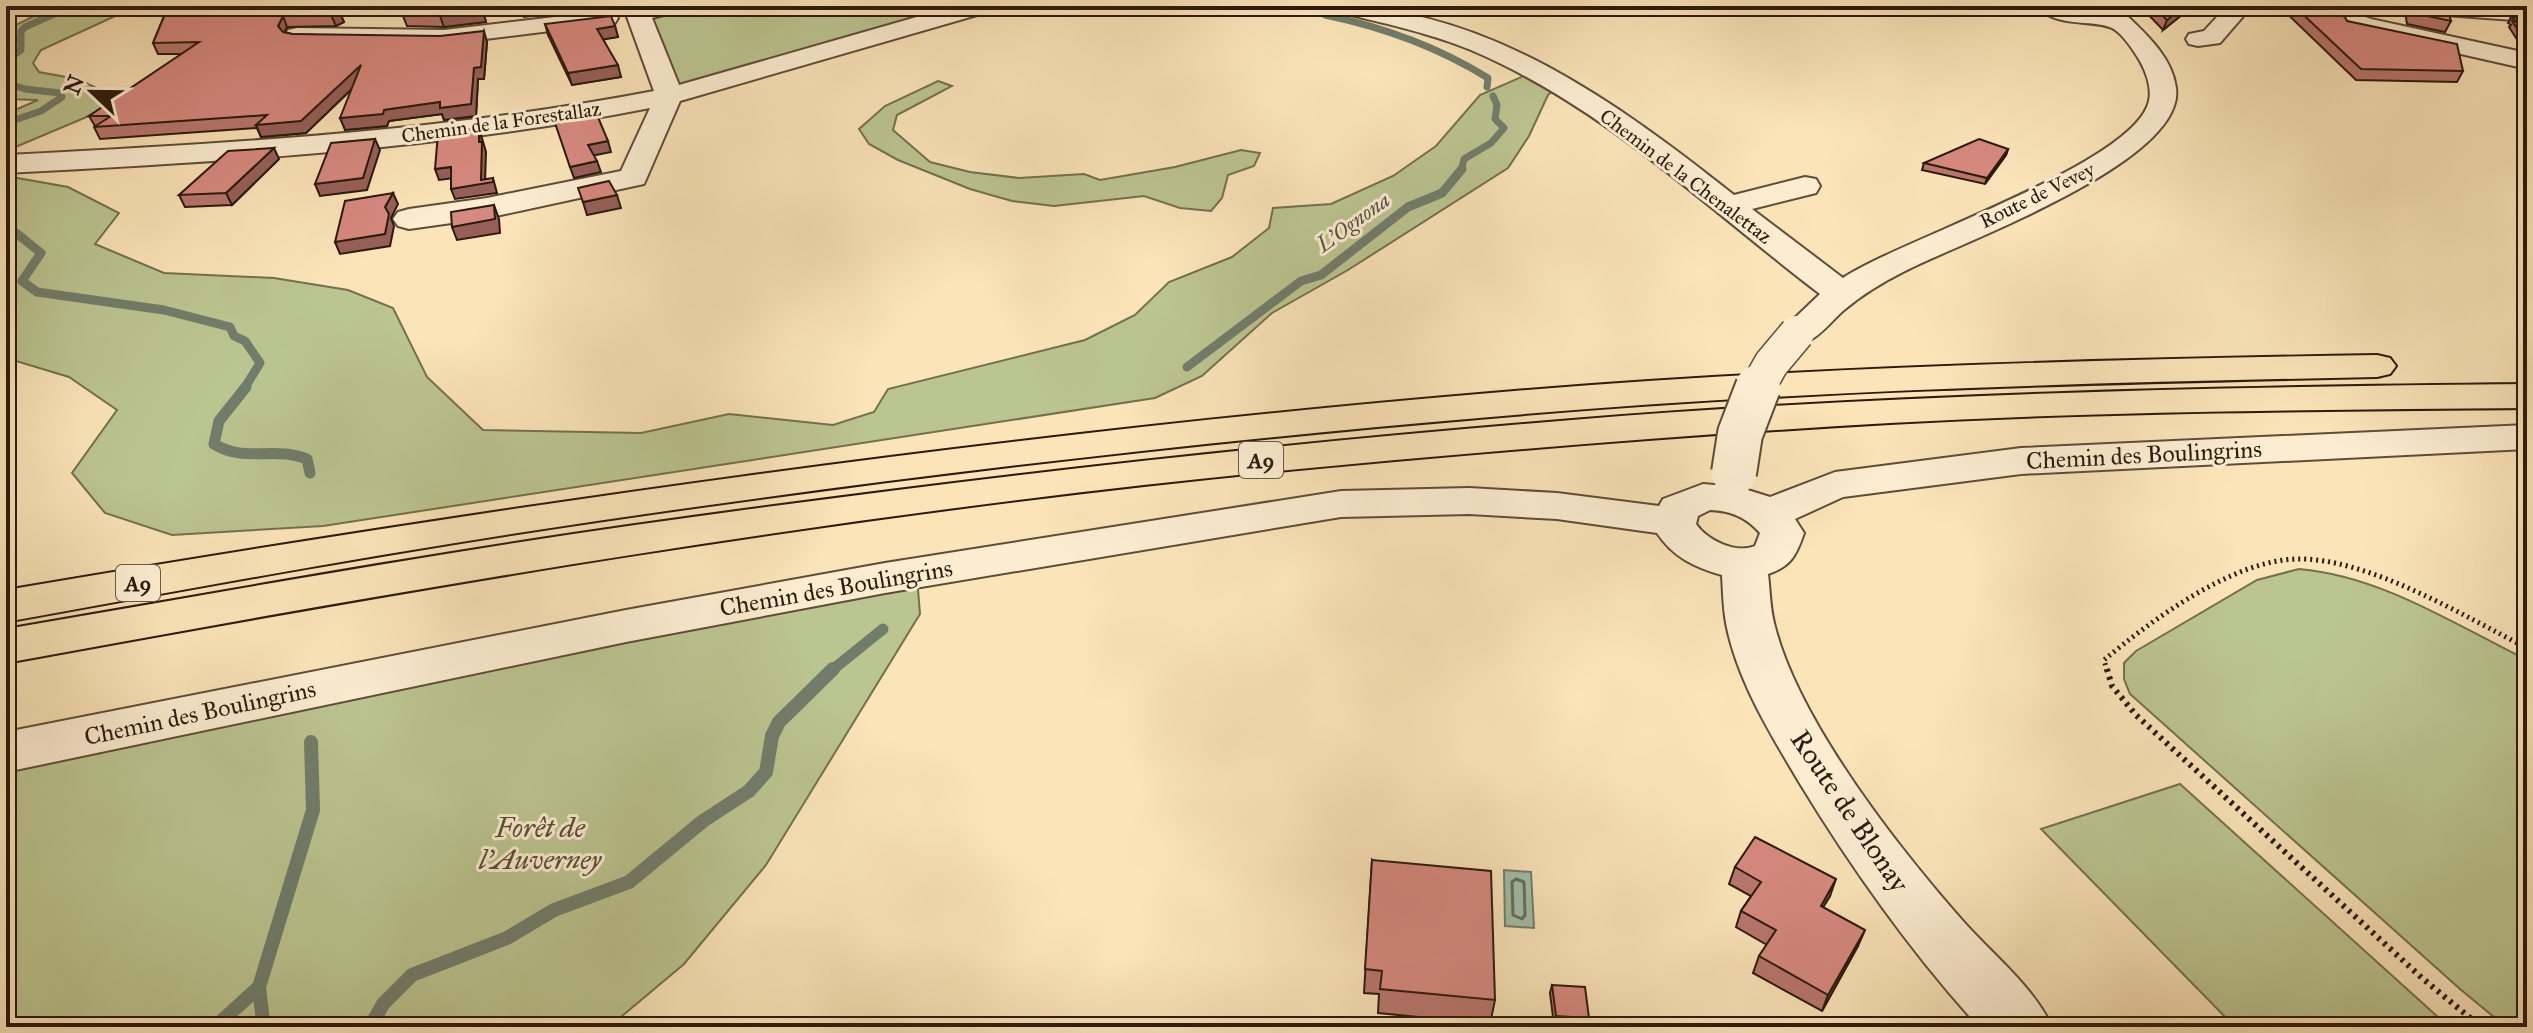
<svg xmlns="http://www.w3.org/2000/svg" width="2533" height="1033" viewBox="0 0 2533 1033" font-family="'IM FELL Great Primer',serif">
  <rect width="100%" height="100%" fill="#fae4b8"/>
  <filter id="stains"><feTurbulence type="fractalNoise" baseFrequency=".0025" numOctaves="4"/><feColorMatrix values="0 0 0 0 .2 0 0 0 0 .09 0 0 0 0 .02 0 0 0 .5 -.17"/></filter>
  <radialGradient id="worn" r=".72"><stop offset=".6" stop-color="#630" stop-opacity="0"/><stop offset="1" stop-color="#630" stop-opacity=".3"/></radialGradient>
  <g fill="#bbc590" stroke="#73704e" stroke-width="2">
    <path d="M54 6H137L41 50 33 63 39 72 77 79 110 94 108 108 6 151V114L38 100 6 99V45L17 41 14 26Z"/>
    <path d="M689 6 742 12 773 6H973L680 87 649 16 669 8Z"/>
    <path d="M1526 75 1559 86 1548 95 1529 136 1508 168 1348 270 1272 313 1202 376 1155 398 323 526 172 535 105 513 72 473 117 410 69 377 6 358V176L68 187 119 213 95 244 164 273 274 278 348 290 393 308 427 377 483 430 641 433 729 414 833 425 874 412 888 389 1085 340 1135 315 1169 282 1232 257 1269 228 1273 208 1331 204 1393 176 1436 146 1480 95Z"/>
    <path d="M938 81 952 86 897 115 893 130 930 162 970 172 1019 178 1084 174 1100 180 1175 167 1241 150 1260 153 1254 166 1228 175 1222 198 1211 211 1180 208 1144 196 1054 206 1012 201 970 189 898 160 869 144 859 129 885 106Z"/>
    <path d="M2299 569C2381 576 2454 624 2527 660V1027H2506L2460 989 2130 694 2124 679V663L2136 651 2257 580Z"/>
    <path d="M917 577 920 614 766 865 684 964 609 1027H6V766Z"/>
    <path d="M2180 784 2449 1027H2235L2041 829Z"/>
  </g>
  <path fill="#9fbfaa" stroke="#717d6b" stroke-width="2" d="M1504 870 1531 872 1534 928 1505 926Z"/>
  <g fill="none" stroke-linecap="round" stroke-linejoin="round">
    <path stroke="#656c5c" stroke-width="3" d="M1516 879 1524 882 1525 915 1522 919 1513 915 1512 882Z"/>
    <g stroke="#717d6b" stroke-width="7">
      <path d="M1322 6 1325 15C1383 27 1438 47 1488 78L1487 87"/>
      <path d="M6 61 21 50V31L25 27 72 6"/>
      <path d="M6 83 25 89 60 93 62 97 41 111 6 123"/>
      <path d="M1461 171 1464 159 1491 143 1504 128 1495 119 1497 105 1493 96"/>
    </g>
    <g stroke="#717d6b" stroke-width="9">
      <path d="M6 225 41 253 22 281 37 292 164 310 230 327 234 336 245 341 260 363 244 389"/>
      <path d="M1187 367 1301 281 1321 275 1408 207 1442 193 1462 169"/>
    </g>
    <g stroke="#717d6b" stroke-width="11">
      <path d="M246 387 219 421 214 444C244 463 276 446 307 459L310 473"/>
      <path d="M831 671 883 629"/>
    </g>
    <g stroke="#717d6b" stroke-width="14">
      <path d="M215 1027 259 987"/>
      <path d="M270 1027 263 1021 259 987 313 810 311 742"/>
      <path d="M370 1027 383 1004 412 975 507 938 554 910 629 882 703 821 749 791 766 772 772 736 779 722 833 669"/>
    </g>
    <defs>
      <g id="minor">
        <path d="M641 6H683L679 11 652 18 679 85 955 6H995L991 11 680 101 644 184 487 218 409 229 398 226 393 219 398 212 409 209 487 198 621 171 650 108C437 150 222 162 6 173V155C223 144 440 132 654 91L626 14 630 9Z"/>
        <path d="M1332 6C1485 6 1619 104 1734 195L1805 177 1816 179 1820 186 1816 193 1752 209 1843 278C1901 239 2135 164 2149 101 2152 88 2146 72 2140 61 2134 51 2122 33 2112 28 2092 19 2054 28 2038 6H2072L2096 12 2092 6H2117C2140 29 2172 54 2176 88 2186 162 1961 242 1905 271 1883 282 1863 294 1844 310 1833 319 1821 336 1808 341 1799 345 1792 343 1784 341L1779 333 1820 294C1707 208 1603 106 1471 50 1428 32 1380 23 1336 11Z"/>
        <path d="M2227 6H2252L2220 43 2198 46 2189 44 2186 39 2189 34 2204 31Z"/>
        <path d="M2300 6H2334L2371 19 2527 53V69L2355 30 2304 11Z"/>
        <path d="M2406 6 2527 7V21L2418 13 2410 11Z"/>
        <path d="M606 11 615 13 618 18 615 23 444 44 297 42 288 40 285 35 288 30 297 28 444 30Z"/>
        <path d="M2527 425V449L2021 474 1843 497 1795 519 1804 533C1796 556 1791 566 1768 574 1770 591 1770 607 1774 623 1797 719 1897 846 1962 920 1992 954 2033 986 2052 1027H1979C1911 952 1852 869 1799 782 1770 733 1737 680 1726 623 1723 607 1723 591 1722 575 1694 567 1673 557 1657 533L1557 519 1469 514 1341 517 885 593 626 642 6 772V732L626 610 885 563 1341 491 1469 488 1557 493 1659 506 1663 499 1703 484 1738 487 1770 497 1835 472 2021 448ZM1710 510C1731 511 1746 517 1760 533L1755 546C1735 554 1707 540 1696 524L1698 516Z"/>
      </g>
      <g id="highway">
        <path d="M2377 355 2390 358 2396 366 2390 374 2377 377C2077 383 1777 391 1479 418 1184 443 890 478 597 521 399 550 203 586 6 622V590C495 507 985 436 1479 394 1778 368 2077 360 2377 355Z"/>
        <path d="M2527 384V408C2314 410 2102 411 1890 423 1682 435 1474 452 1267 472 843 514 424 586 6 663V629C215 593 424 555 635 525 946 481 1259 445 1572 420 1890 394 2208 387 2527 384Z"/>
      </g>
    </defs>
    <use href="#minor" stroke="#5f4c38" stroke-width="4"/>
    <use href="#highway" stroke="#2b1a0d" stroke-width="4"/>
    <path stroke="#2b1a0d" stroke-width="5" stroke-dasharray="2 4" stroke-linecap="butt" d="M2107 671 2104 660C2152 620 2231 561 2296 559 2367 557 2464 616 2527 648"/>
    <path stroke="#2b1a0d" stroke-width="6" stroke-dasharray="3 5" stroke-linecap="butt" d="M2107 669 2112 686 2136 715 2422 978 2481 1027"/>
    <use href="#minor" fill="#fcedd1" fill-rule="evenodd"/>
    <use href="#highway" fill="#fae4b8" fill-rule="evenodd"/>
    <defs>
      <path id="minor-bridge-far1" d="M1757 389 1771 364 1797 333"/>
      <path id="minor-bridge" d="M1734 473 1740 434 1758 387"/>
    </defs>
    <use href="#minor-bridge-far1" stroke="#5f4c38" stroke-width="37" stroke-linecap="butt"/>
    <use href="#minor-bridge" stroke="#5f4c38" stroke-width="48" stroke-linecap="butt"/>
    <use href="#minor-bridge-far1" stroke="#fcedd1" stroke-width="34"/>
    <use href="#minor-bridge" stroke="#fcedd1" stroke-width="44"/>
  </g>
  <g fill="#b8766d" stroke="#2b1a0d" stroke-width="2">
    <path d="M2143 6H2193L2163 30 2142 8Z"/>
    <path d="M2279 6H2316L2347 21 2463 71 2457 82 2356 80Z"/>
    <path d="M2408 6H2433L2451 21 2445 32 2407 24 2405 12Z"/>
    <path d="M482 8 486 22 444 27 407 26 403 16Z"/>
    <path d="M339 11 344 22 336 26 287 27 285 32 292 34 487 42 484 79H478L476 116 444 120 442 114 389 121 387 126 345 130 351 90 306 133 261 137 257 128 100 139 94 127 95 126 89 116 182 54H158L153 43 165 14Z"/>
    <path d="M2511 17 2527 18V50L2523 49 2509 27 2511 25 2508 23Z"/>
    <path d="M545 24 615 26 618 37 603 39 621 77 572 85 548 35Z"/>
    <path d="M2008 149 2006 155 1985 184 1922 170 1924 163Z"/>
    <path d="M279 159 232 205 185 207 179 195Z"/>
    <path d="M1372 860 1495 1000 1490 1024 1378 1013 1379 994 1364 993Z"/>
    <path d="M1735 867 1830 896 1823 907 1858 946 1822 1011 1753 973 1759 956 1767 945 1736 927 1741 911 1751 896 1729 884Z"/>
    <path d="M1552 985 1589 1018 1587 1026 1554 1025 1550 993Z"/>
  </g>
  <g fill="#966059" stroke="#2b1a0d" stroke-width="2">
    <path d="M528 6H616L524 17 521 7Z"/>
    <path d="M2185 6H2193L2163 30 2167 20Z"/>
    <path d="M482 8 486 22 444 27 440 16Z"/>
    <path d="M339 11 344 22 336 26 331 15Z"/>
    <path d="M283 16 287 27 282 37 278 26Z"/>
    <path d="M615 26 618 37 600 40 597 29Z"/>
    <path d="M484 31 487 42 484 79H478L476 116 444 120 442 114 389 121 387 126 345 130 340 118 384 110 474 68Z"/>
    <path d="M361 65 365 76 306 133 261 137 256 125Z"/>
    <path d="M618 65 621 77 572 85 568 73Z"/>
    <path d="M479 128 486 152 485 183 493 178 497 193 455 199 451 189 481 180Z"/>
    <path d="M375 139 380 150 367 190 320 196 315 184Z"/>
    <path d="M608 141 611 152 591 156 588 145Z"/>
    <path d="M274 148 279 159 232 205 226 193Z"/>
    <path d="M2008 149 2006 155 1985 184 1987 178Z"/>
    <path d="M597 161 601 172 574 178 570 167Z"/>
    <path d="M451 167 455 178 439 180 435 169Z"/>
    <path d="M393 193 398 204 391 218 394 226 390 246 340 254 335 242 385 207Z"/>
    <path d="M617 195 621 208 587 215 583 202Z"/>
    <path d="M494 205 499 219 500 233 457 240 452 227Z"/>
    <path d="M1836 879 1830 896 1814 922 1821 906Z"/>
    <path d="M1865 930 1858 946 1822 1011 1828 995Z"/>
  </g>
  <g fill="#d6897f" stroke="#2b1a0d" stroke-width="2">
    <path d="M2152 6H2185L2167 20Z"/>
    <path d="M2294 6H2316L2345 17 2347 21 2457 44 2463 71 2361 69Z"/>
    <path d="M2411 6 2447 7 2451 21 2412 13Z"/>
    <path d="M482 8 483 11 440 16H403L450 9Z"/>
    <path d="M339 11 331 15 283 16 278 26 283 32 292 34 440 36 484 31 481 67 474 68 471 104 440 108V102L384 110 383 114 340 118 361 65 301 121 256 125 267 115 94 127 111 116H89L199 42 153 43 165 14Z"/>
    <path d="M611 16 615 26 597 29 618 65 568 73 545 24Z"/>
    <path d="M2511 17 2527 18V44L2512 21 2517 22Z"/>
    <path d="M595 110 608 141 588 145 597 161 570 167 553 117Z"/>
    <path d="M479 128V142H482L481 180 493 178V182L451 189V167L435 169 438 133Z"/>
    <path d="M375 139 363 178 315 184 331 143Z"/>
    <path d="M1979 139 2008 149 1987 178 1924 163Z"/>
    <path d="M274 148 226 193 179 195 228 151Z"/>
    <path d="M609 181 617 195 583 202 578 188Z"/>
    <path d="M393 193 385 207 389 214 385 234 335 242 345 201Z"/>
    <path d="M494 205 495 219 452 227 451 212Z"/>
    <path d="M1755 837 1836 879 1821 906 1865 930 1828 995 1759 956 1776 930 1741 911 1761 882 1735 867Z"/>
    <path d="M1372 860 1491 871 1495 1000 1380 989 1382 971 1365 969Z"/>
    <path d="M1552 985 1585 987 1589 1018 1556 1016Z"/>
    <path d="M1114 1022V1027H1026L1053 1023Z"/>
  </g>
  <g text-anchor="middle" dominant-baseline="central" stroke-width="6" stroke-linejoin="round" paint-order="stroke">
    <g font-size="20" fill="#2b1a0d" stroke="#fcedd1">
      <text transform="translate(501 122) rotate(-8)">Chemin de la Forestallaz</text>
      <text transform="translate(1686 176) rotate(37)">Chemin de la Chenalettaz</text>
      <text transform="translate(2037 195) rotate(-26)">Route de Vevey</text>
    </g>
    <g font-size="22" font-style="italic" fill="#545444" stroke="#fcedd1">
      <text transform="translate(1353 222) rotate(-36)">L'Ognona</text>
    </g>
    <g fill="#fcedd1" stroke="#6a5948" stroke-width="2">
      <rect x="1239" y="442" width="44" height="36" rx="6"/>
      <rect x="116" y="565" width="44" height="36" rx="6"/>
    </g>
    <g font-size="22" font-weight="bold" fill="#2b1a0d">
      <text x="1261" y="460">A9</text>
      <text x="138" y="583">A9</text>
    </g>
    <g font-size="24" fill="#2b1a0d" stroke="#fcedd1">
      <text transform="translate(2144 455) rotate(-3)">Chemin des Boulingrins</text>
      <text transform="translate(836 588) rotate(-10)">Chemin des Boulingrins</text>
      <text transform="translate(200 713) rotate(-12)">Chemin des Boulingrins</text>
    </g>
    <g font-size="28" fill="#2b1a0d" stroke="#fcedd1">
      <text transform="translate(1850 811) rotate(56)">Route de Blonay</text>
    </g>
    <g font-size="28" font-style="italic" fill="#564d34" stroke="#fcedd1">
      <text x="540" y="827">Forêt de<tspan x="540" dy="32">l'Auverney</tspan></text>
    </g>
  </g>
  <rect width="2533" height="1033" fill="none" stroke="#fae4b8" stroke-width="32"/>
  <rect x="8" y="8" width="2517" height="1017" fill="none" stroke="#2b1a0d" stroke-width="4"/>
  <rect x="16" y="16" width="2501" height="1001" fill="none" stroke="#2b1a0d" stroke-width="2"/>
  <g transform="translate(92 92) rotate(292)" stroke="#fcedd1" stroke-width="6" paint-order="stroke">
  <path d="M0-6L14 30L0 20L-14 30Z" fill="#2b1a0d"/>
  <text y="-12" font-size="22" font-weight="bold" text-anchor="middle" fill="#2b1a0d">N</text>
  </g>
  <rect width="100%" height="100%" filter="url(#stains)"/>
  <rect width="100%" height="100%" fill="url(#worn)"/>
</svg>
